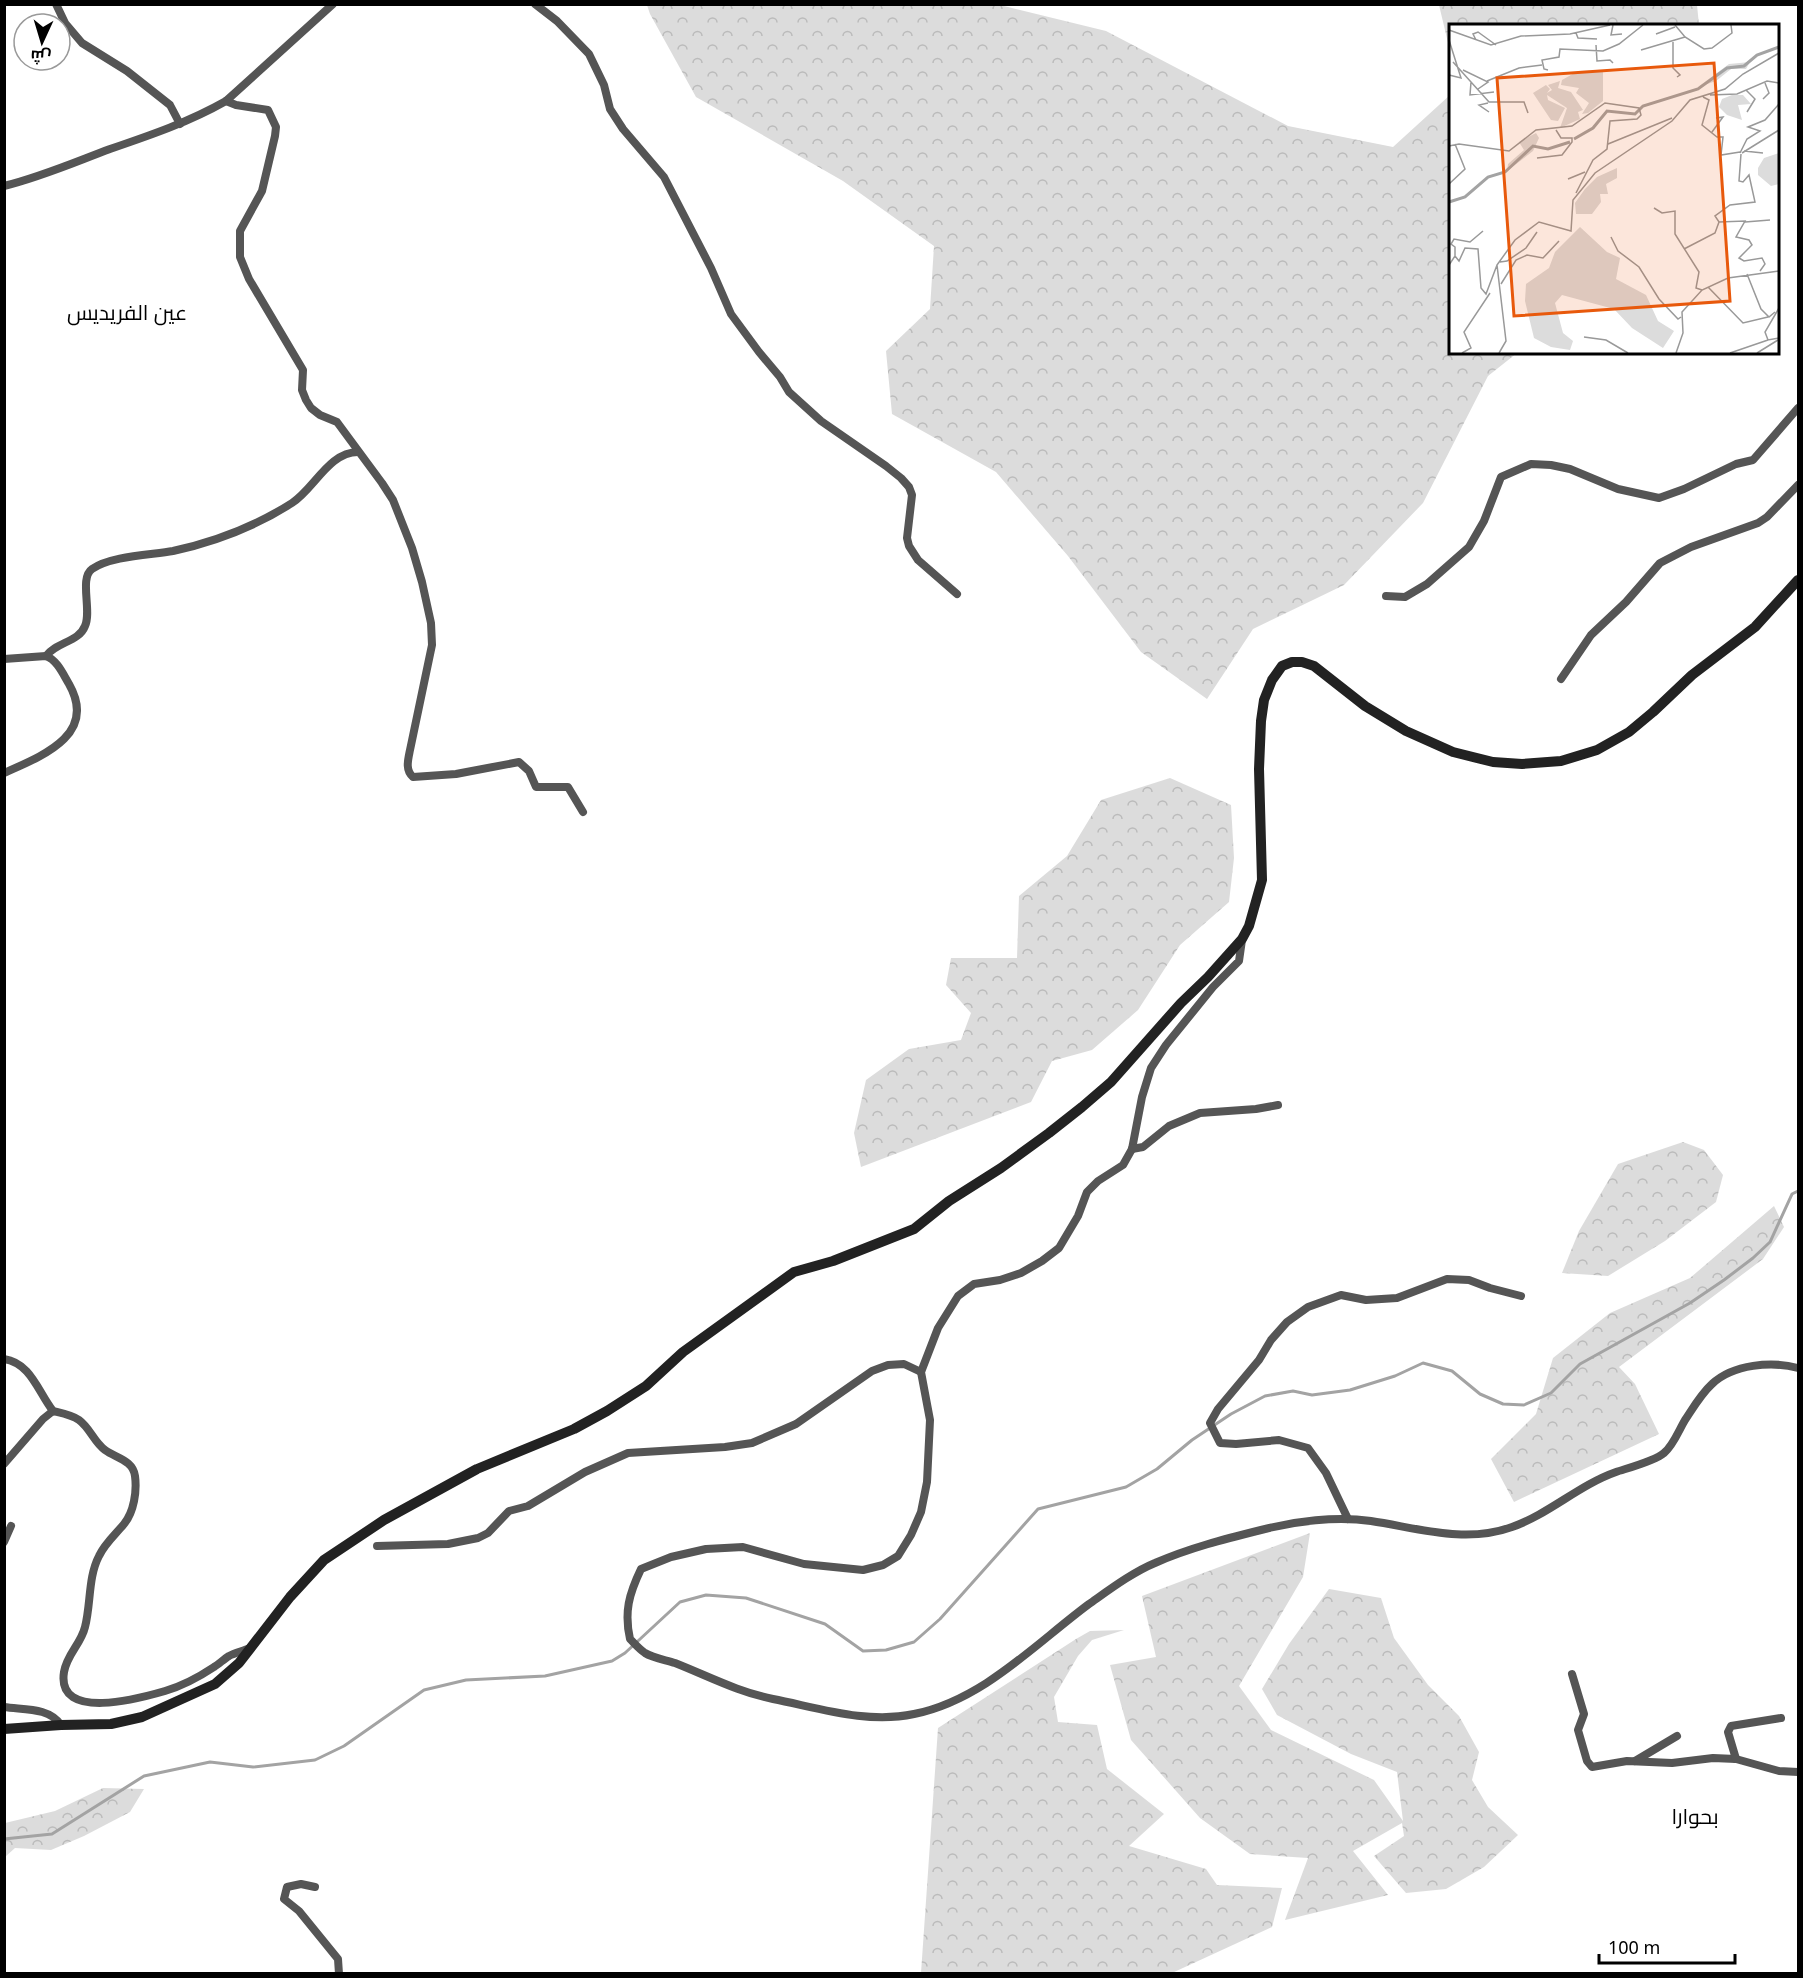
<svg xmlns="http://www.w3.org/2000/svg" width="1803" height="1978" viewBox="0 0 1803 1978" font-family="'Noto Sans',Cairo,sans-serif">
  <defs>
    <pattern id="forest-crowns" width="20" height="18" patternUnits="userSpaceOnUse" patternTransform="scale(1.5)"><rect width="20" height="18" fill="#dcdcdc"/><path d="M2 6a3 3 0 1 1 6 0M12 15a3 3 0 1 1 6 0" fill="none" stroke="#bbb"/></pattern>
  </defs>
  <rect width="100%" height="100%" fill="#fff"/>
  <g fill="url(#forest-crowns)">
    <path d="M647 5H1000L1106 31 1288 126 1393 147 1450 95V352L1517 353 1488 376 1423 503 1344 585 1253 629 1207 699 1141 652 1068 556 996 472 892 414 886 351 930 309 934 246 843 181 696 97 650 14Z"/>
    <path d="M1439 5H1697L1699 25 1450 26V51Z"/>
    <path d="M1170 778 1231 805 1234 858 1229 902 1180 945 1138 1010 1092 1050 1052 1061 1031 1102 861 1167 854 1133 866 1080 909 1049 961 1040 971 1013 946 985 951 958H1017L1019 896 1067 856 1101 800Z"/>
    <path d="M1683 1142 1704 1150 1723 1175 1716 1202 1665 1241 1608 1276 1562 1273 1579 1231 1618 1164Z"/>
    <path d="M1774 1206 1784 1227 1763 1259 1619 1367 1635 1384 1659 1434 1514 1502 1491 1459 1536 1414 1553 1358 1610 1313 1690 1278Z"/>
    <path d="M1310 1533 1303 1577 1239 1686 1271 1730 1374 1780 1403 1821 1397 1772 1351 1754 1277 1715 1262 1689 1289 1644 1329 1589 1381 1598 1394 1638 1428 1685 1459 1716 1479 1752 1472 1780 1488 1807 1518 1835 1484 1867 1446 1889 1406 1893 1374 1856 1404 1836 1402 1823 1353 1851 1388 1895 1285 1920 1308 1858 1250 1854 1200 1818 1131 1740 1110 1665 1156 1657 1142 1596Z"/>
    <path d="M1124 1630 1092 1640 1078 1656 1054 1697 1058 1722 1097 1725 1107 1769 1164 1814 1129 1846 1206 1869 1217 1885 1282 1888 1272 1927 1172 1973H921L938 1728 1076 1639 1090 1631Z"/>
    <path d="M103 1788 144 1789 130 1812 84 1836 51 1850 15 1848 5 1857V1823L55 1811Z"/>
  </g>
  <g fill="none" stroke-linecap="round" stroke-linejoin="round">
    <path stroke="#a3a3a3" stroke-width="3" d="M4 1839 52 1834 144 1776 210 1762 253 1767 315 1760 344 1746 424 1690 466 1680 545 1676 612 1661 625 1653 680 1602 706 1595 746 1598 825 1624 863 1651 886 1650 914 1642 940 1619 1038 1509 1126 1487 1157 1469 1192 1440 1231 1414 1265 1396 1293 1391 1312 1395 1350 1390 1395 1376 1423 1363 1452 1371 1480 1394 1503 1404 1524 1405 1551 1393 1580 1364 1690 1303 1724 1280 1753 1258 1770 1242 1792 1194 1798 1191"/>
    <g stroke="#555" stroke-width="8">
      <path d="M56 4 65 23 82 43 127 71 170 105 180 124"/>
      <path d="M535 4 557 21 589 54 604 85 610 109 623 129 664 177 711 268 731 314 759 352 780 377 789 392 821 421 886 466 901 478 909 487 912 495 907 538 909 546 918 560 957 594"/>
      <path d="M226 101 236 105 268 110 276 127 275 136 262 191 240 231V257L249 279 303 370 302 390 306 400 311 408 320 415 337 422 382 483 393 500 412 548 422 582 431 623 432 645 410 750C408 760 405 770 413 777L456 774 519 762 529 771 536 787H568L583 812"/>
      <path d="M4 186C41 177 75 162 110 149 151 135 189 122 226 101L333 4"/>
      <path d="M1386 596 1405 597 1427 584 1469 547 1484 521 1501 477 1531 464 1551 465 1570 469 1618 489 1659 498 1684 489 1736 464 1753 460 1798 408"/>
      <path d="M46 656C56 642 79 642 85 626 92 611 79 578 92 569 111 556 150 555 173 551 214 542 256 526 292 503 314 489 329 452 358 452"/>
      <path d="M4 659 46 656C57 660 63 674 69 684 98 735 42 756 4 773"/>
      <path d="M1561 679 1591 635 1626 602 1660 563 1691 547 1758 523 1767 517 1798 485"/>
      <path d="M1242 940 1239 961 1213 987 1166 1045 1151 1068 1142 1097 1132 1149 1123 1165 1098 1181 1087 1192 1078 1216 1059 1248 1042 1261 1021 1273 1000 1280 974 1284 958 1296 938 1328 921 1372 930 1420 927 1482 921 1512 911 1535 898 1556 883 1565 863 1570 804 1564 743 1547 706 1549 671 1557 641 1569C629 1594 624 1612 630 1639 635 1644 639 1649 645 1653 653 1658 666 1660 675 1663 708 1676 738 1692 773 1699 819 1708 867 1724 914 1714 983 1700 1035 1644 1089 1604 1109 1590 1133 1572 1155 1563 1189 1548 1225 1539 1261 1530 1295 1521 1336 1516 1371 1521 1418 1528 1465 1544 1512 1527 1549 1514 1579 1485 1616 1472 1628 1468 1655 1461 1664 1453 1673 1446 1679 1430 1685 1420 1693 1408 1701 1394 1712 1384 1733 1364 1772 1361 1798 1368"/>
      <path d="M1132 1149 1143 1147 1169 1126 1200 1113 1256 1109 1278 1105"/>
      <path d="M4 1359C31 1363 38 1392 53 1411 61 1413 72 1415 79 1420 90 1428 94 1442 105 1450 116 1458 133 1460 135 1476 137 1491 134 1512 124 1524 115 1535 105 1543 99 1556 88 1577 91 1604 85 1627 81 1644 67 1654 64 1672 56 1722 141 1698 165 1691 182 1686 199 1677 214 1667 219 1664 224 1659 229 1656 235 1653 243 1651 250 1648"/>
      <path d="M4 1464 43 1419 53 1411"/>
      <path d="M1348 1519 1326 1473 1308 1448 1279 1440 1236 1444 1220 1443 1210 1423 1218 1409 1259 1360 1271 1340 1287 1322 1308 1307 1341 1295 1366 1300 1397 1298 1447 1279 1469 1280 1490 1288 1521 1296"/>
      <path d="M4 1542 11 1526"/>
      <path d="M377 1546 448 1544 478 1538 488 1533 509 1511 528 1506 585 1472 628 1453 725 1447 752 1443 796 1424 872 1371 888 1365 904 1364 921 1372"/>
      <path d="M1572 1674 1584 1714 1578 1730 1587 1761 1592 1767 1627 1761 1672 1763 1713 1758 1736 1759 1779 1771 1798 1772"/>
      <path d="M4 1707C24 1710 49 1707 61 1725"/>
      <path d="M1736 1759 1728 1732 1731 1726 1781 1718"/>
      <path d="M1635 1761 1677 1736"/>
      <path d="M315 1887 301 1884 287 1887 284 1899 299 1911 338 1959 339 1974"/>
    </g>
    <path stroke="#222" stroke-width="10" d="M4 1729 61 1725 111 1724 142 1717 215 1684 239 1663 290 1597 324 1560 384 1520 477 1469 574 1429 607 1411 646 1386 683 1352 794 1272 833 1261 914 1229 949 1201 1001 1168 1049 1133 1082 1107 1111 1082 1181 1003 1208 977 1242 939 1249 926 1262 880 1259 769 1261 721 1264 700 1272 680 1282 666 1292 662H1302L1314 666 1365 706 1406 731 1453 752 1493 762 1522 764 1561 761 1597 750 1629 732 1653 712 1692 675 1755 627 1798 580"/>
  </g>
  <g text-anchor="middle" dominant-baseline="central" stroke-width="5" stroke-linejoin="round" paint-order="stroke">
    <g font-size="21" fill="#000" stroke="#fff">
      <text x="127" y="312">عين الفريديس</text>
      <text x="1695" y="1816">بحوارا</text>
    </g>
  </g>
  <g transform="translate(1449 24)">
    <rect width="330" height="330" fill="#fff"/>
    <path d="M301 38 297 45H282L267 57 249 63 280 40ZM154 46V77L139 89 133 90 140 79 127 69 130 64 112 61 113 56 129 47ZM111 57 109 64 122 68 134 86 129 88 131 95 111 104 118 84 98 71 99 76 116 84 109 97 102 96 84 69 97 61 101 65 98 69 103 66 99 61ZM283 71H294L302 80 289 81 293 96 278 91 270 83 273 75ZM87 109 90 114 84 127 58 147 59 140 75 126 70 118ZM330 129V160L322 162 309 151V144L315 134ZM168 144V154L157 160 159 170H151L152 178 143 190H127L126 179 136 165 148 153ZM131 203 158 228 171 234 167 255 197 271 209 297 225 307 214 324 183 304 165 285 113 271 106 279 114 309 124 317 121 326 102 323 85 314 76 277 77 260 100 244 106 228Z" fill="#dcdcdc"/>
    <path fill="none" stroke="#a3a3a3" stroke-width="3" d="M125 115 144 104 158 87 186 90 194 82 249 65 278 44 295 42 308 31 330 23M0 178 16 173 39 153 56 148 84 122 99 125 121 118"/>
    <path fill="none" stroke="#999" stroke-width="1.5" d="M164 1 162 11 173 10M226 1 236 13 255 25 263 24 283 9 282 1M0 6 42 21 72 12 121 10 161 1M127 9 129 14 148 15M207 10 226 3M0 16 12 54 0 51M27 16 24 10 29 8 47 21M224 18V44L231 51 228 53M147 21 148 37 161 36 164 39M192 26 236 13M4 38 40 78H75L79 89M14 46 39 58 29 65M99 46 95 45 93 36 110 33 111 25 154 27 170 20 194 1M38 57 70 44 93 41M22 58 21 71 45 68M297 66 306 75 298 88M261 71 288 70 318 57 330 59M254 73 260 76 253 101 268 113H274L272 131 291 128M314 75 320 69 316 59M39 79 30 81 40 88M263 108 274 93 267 94M159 120 223 94M0 122 10 120 60 127 87 106 123 102 156 79 190 84 192 91 188 95 161 97 158 125 144 136 127 169M295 127 314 129M291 129 298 115 311 107 299 103 316 96 330 80M293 129 330 106M292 130 290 157 294 158 300 151 306 178 281 181 266 192 270 198 296 197 287 213 300 216 303 221 290 234 295 237 313 234 316 240 311 247M88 134 113 131 123 118V114H112L107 106M119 155 136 148M0 160 16 145 6 120M205 184 213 189 226 187V210L250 248 247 264 253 266M296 198 321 196M162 213 169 227 190 243 210 275 229 295 232 293M235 225 266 209 270 198M6 232V223L2 220 5 215 21 218 34 207M51 238 58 237 77 224 88 208M0 241 6 232 10 237 16 224 29 225 32 264 37 270 48 241M298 250 312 285 320 293 326 288M52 260 67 236 78 231 94 234 110 217M259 263 294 299 319 293M330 284 316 308 319 316 330 314M135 313 157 316 179 329M13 329 22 324 15 308 41 269M50 329 57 317 48 241 66 216 90 198 122 207 124 176 146 149 223 97 241 76 276 65 294 50 330 29M227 329 234 309 233 288 253 266 279 254 330 247M281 329 319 316M308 329 329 316"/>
    <path fill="#e8590c" fill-opacity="0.15" stroke="#e8590c" stroke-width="3" d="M265 39 281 277 65 292 48 54Z"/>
    <rect width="330" height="330" fill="none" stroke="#000" stroke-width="3"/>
  </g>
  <rect width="1803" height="1978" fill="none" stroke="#000000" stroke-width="12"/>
  <g transform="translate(42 42) rotate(184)"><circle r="28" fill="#ffffff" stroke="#999999" stroke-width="1.5"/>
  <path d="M0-4.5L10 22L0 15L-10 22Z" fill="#000000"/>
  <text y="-9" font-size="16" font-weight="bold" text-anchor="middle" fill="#000000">ش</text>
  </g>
  <path d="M1599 1954v9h136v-9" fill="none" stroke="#000000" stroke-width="3"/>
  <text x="1608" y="1954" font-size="18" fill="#000000" stroke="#ffffff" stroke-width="4.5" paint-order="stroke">100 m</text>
</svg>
